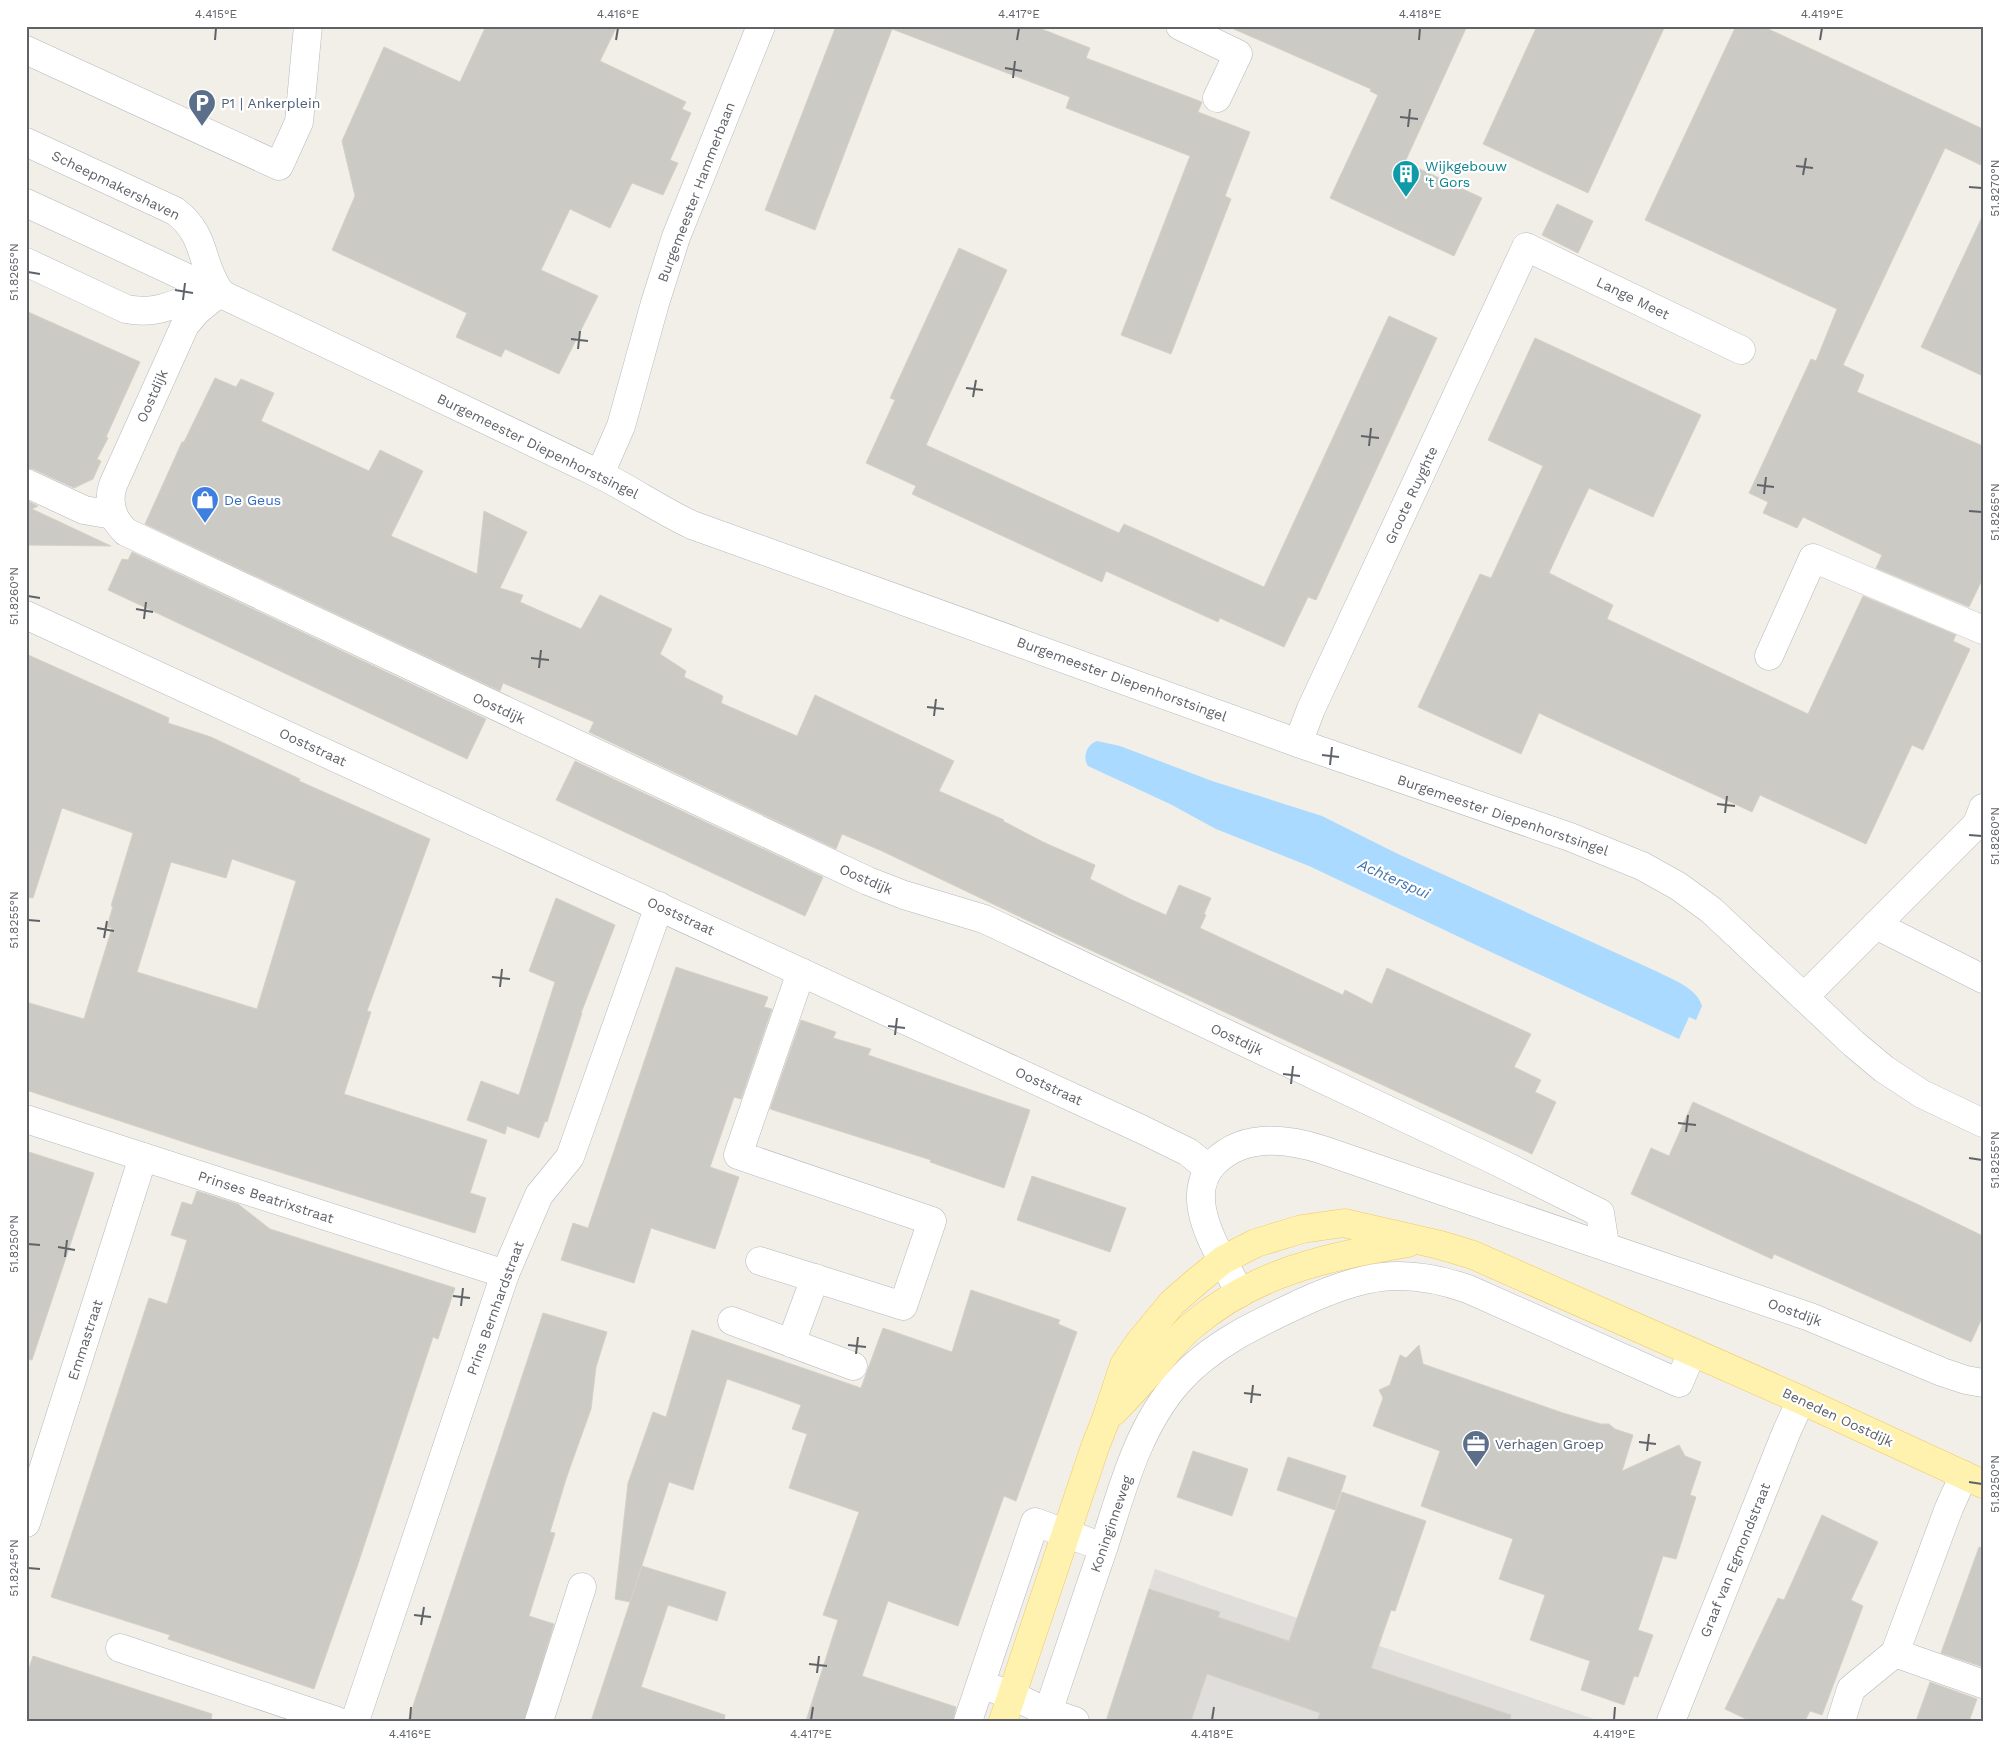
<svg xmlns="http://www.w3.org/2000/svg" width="2009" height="1747" viewBox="0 0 2009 1747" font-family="'Work Sans',sans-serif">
  <rect width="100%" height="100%" fill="#f1efe8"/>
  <path fill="#e0deda" d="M1155 1569 1209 1588 1600 1721H1106Z"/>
  <path fill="#aadaff" d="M1097 741 1120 746 1212 781 1322 816 1398 854 1658 972C1673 980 1697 988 1702 1006L1696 1020 1689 1017 1679 1039 1493 953 1309 866 1216 829 1170 804 1088 766C1082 757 1087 744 1097 741Z"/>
  <g fill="#cccac5" stroke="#d6d1c6" fill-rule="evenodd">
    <path d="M486 26H617L600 61 686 102 682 109 691 113 670 160 678 163 663 195 632 183 610 228 570 209 541 270 598 296 559 374 505 349 501 357 456 337 467 313 332 250 355 196 342 141 384 47 460 82Z"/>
    <path d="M836 26H1034L1090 48 1086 58 1202 102 1198 112 1250 132 1225 196 1231 199 1171 354 1121 335 1190 156 1066 108 1070 97 892 29 815 230 765 210Z"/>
    <path d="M1227 26H1467L1405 162 1482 198 1454 256 1330 198 1378 95 1370 91 1371 89Z"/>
    <path d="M1537 26H1665L1588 193 1483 144Z"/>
    <path d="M1736 26H1762L1983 129V166L1945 148 1843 365 1864 375 1857 392 1983 446V578L1969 607 1876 568 1882 555 1803 517 1797 528 1763 513 1768 502 1749 493 1811 359 1816 361 1837 309 1645 220Z"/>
    <path d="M1557 204 1593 221 1578 253 1542 235Z"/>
    <path d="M1983 215V376L1921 347Z"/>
    <path d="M959 248 1007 270 926 445 1119 533 1124 524 1264 587 1389 316 1437 338 1316 600 1308 597 1284 647 1220 618 1218 622 1106 571 1102 582 912 494 916 486 866 463 895 400 890 398Z"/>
    <path d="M26 311 140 362 106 437 108 438 97 459 101 461 93 479 74 488 33 469 26 468Z"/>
    <path d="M1535 338 1701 415 1653 517 1589 488 1567 534 1549 573 1613 605 1607 619 1808 714 1863 596 1956 635 1953 641 1970 649 1923 750 1912 745 1866 844 1760 795 1752 812 1539 713 1521 754 1418 707 1480 574 1491 578 1543 466 1488 440Z"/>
    <path d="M215 378 236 387 241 379 274 393 261 421 369 471 380 450 423 471 391 536 477 574 484 511 527 532 500 588 523 595 520 602 581 629 600 595 672 629 660 654 686 671 684 677 723 696 721 703 797 736 815 695 954 761 939 791 1004 820 1003 821 1043 842 1095 865 1090 879 1130 899 1166 915 1179 885 1211 898 1204 914 1206 915 1200 928 1343 995 1345 990 1372 1004 1387 968 1531 1034 1514 1067 1541 1080 1535 1092 1556 1102 1532 1154 1060 936 882 851 842 834 836 849 589 732 594 722 503 683 500 691 145 524 182 442H184Z"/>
    <path d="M26 500 38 506 32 509 111 546 26 545Z"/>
    <path d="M132 552 486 719 467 759 108 590 122 559 128 560Z"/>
    <path d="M26 654 169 718 168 723 211 737 300 779 299 781 430 839 367 1011 371 1012 344 1094 487 1140 470 1193 486 1198 475 1233 199 1147 26 1090V1002L84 1019 112 928 107 927 113 906H111L133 833 62 808 33 898 26 897ZM232 859 296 881 257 1009 137 972 171 862 226 878Z"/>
    <path d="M575 761 823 877 805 916 556 800Z"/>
    <path d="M556 898 615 925 581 1013H582L547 1122 545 1121 539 1138 507 1126 505 1134 467 1120 481 1081 519 1095 555 982 529 971Z"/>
    <path d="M676 967 768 997 764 1007 772 1009 741 1099 734 1097 710 1167 739 1177 715 1249 651 1228 634 1283 561 1260 573 1223 588 1228Z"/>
    <path d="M801 1020 836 1032 833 1038 871 1049 868 1055 1030 1110 1004 1188 930 1162 931 1160 770 1109Z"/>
    <path d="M1693 1102 1917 1204 1983 1236V1316L1971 1342 1774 1254 1772 1259 1631 1194 1651 1148 1669 1156Z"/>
    <path d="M26 1151 94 1173 32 1360 26 1359Z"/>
    <path d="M1032 1176 1126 1208 1110 1252 1017 1220Z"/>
    <path d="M197 1191 238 1204 270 1229 455 1288 438 1339 433 1337 358 1564 314 1689 168 1639 170 1635 51 1597 149 1298 167 1304 187 1240 171 1235 182 1202 192 1205Z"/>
    <path d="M971 1290 1060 1320 1058 1324 1077 1332 1016 1501 1004 1496 958 1626 888 1601 862 1676 956 1707 953 1721H806L838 1620 823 1615 859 1512 789 1488 807 1434 792 1429 801 1405 762 1391 727 1379 693 1490 669 1482 630 1602 615 1599 628 1483 653 1412 666 1417 692 1330 861 1388 883 1328 952 1352Z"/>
    <path d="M543 1313 607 1332 596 1367 591 1409 567 1476 550 1532 555 1533 529 1616 554 1624 524 1721H408Z"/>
    <path d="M1419 1345 1423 1364 1563 1413 1601 1424H1609L1615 1429 1633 1435 1622 1471 1679 1445 1685 1456 1701 1462 1690 1495 1696 1497 1676 1559 1663 1556 1638 1630 1653 1635 1638 1677 1634 1676 1624 1705 1581 1690 1590 1661 1530 1640 1545 1595 1499 1579 1513 1539 1421 1506 1440 1451 1373 1426 1383 1398 1379 1390 1390 1385 1400 1355 1406 1358Z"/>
    <path d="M1193 1451 1248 1469 1232 1516 1177 1497Z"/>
    <path d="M1288 1457 1346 1476 1335 1510 1277 1490Z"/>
    <path d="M1342 1492 1426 1521 1395 1611 1391 1610 1371 1668 1511 1715 1510 1721H1317L1320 1713 1207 1674 1191 1721H1106L1149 1589 1220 1612 1218 1617 1289 1641Z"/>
    <path d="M1822 1515 1878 1542 1851 1600 1863 1606 1822 1715 1810 1711 1805 1721H1750L1725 1709 1778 1598 1784 1600Z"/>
    <path d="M1979 1547 1983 1548V1667L1941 1653Z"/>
    <path d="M642 1566 726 1592 717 1621 668 1605 641 1687 725 1715 724 1721H591Z"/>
    <path d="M33 1656 212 1714 211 1721H26V1677Z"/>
    <path d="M1930 1682 1977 1699 1969 1721H1916Z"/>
  </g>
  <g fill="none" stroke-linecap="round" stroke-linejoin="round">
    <defs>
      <g id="minor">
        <path d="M1180 26 1238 54 1217 98"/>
        <path d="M26 50 279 166 299 122 308 26"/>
        <path d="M26 142 175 211C208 236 199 263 220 292"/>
        <path d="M26 203C216 290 404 381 593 471 627 487 658 509 692 525L1298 743 1570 837 1642 866 1678 886 1711 910 1854 1044 1884 1069 1922 1094 1983 1123"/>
        <path d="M26 262 126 309C164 316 178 299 211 293"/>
        <path d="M220 292 197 311 185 325 113 485C107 503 112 519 126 532L868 881 904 895 984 919 1498 1162 1600 1213 1605 1245"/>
        <path d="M600 474 621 426 655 303 676 237 761 26"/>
        <path d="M26 483 84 510 113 515"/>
        <path d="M26 615 1141 1129 1188 1152 1209 1169"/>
        <path d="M1769 656 1813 558 1983 630"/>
        <path d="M1298 743 1311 709 1526 247 1741 350"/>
        <path d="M1876 925 1983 979"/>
        <path d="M1804 997 1977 824 1983 808"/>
        <path d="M26 1119 505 1274"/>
        <path d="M760 1261 903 1306 932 1221 738 1155 801 972"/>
        <path d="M1240 1293C1227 1267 1207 1238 1202 1209 1199 1192 1202 1175 1214 1163 1243 1133 1286 1138 1323 1150L1810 1317 1942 1372 1966 1380 1983 1383"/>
        <path d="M732 1321 853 1366"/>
        <path d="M791 1343 815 1278"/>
        <path d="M1964 1475 1949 1508 1895 1653 1983 1684"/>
        <path d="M26 1523 143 1157"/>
        <path d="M120 1648 337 1721"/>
        <path d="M989 1687 1018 1698 1042 1710 1075 1721"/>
        <path d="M355 1721 505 1274 539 1195 570 1157 659 906"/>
        <path d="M539 1721 582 1587"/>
        <path d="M968 1721 1035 1522 1103 1547"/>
        <path d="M1045 1721C1065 1662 1084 1604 1104 1546 1122 1490 1138 1427 1178 1382 1210 1345 1258 1323 1301 1303 1362 1275 1402 1266 1468 1289L1679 1383 1692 1352"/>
        <path d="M1671 1721 1786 1433 1801 1400"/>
        <path d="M1841 1721 1851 1689 1895 1653"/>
      </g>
      <g id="major">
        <path d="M1113 1412C1127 1398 1141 1383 1154 1367 1166 1353 1178 1337 1193 1325 1257 1271 1328 1257 1408 1243"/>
        <path d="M1003 1721 1095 1447 1106 1419 1124 1365 1139 1343 1172 1303 1196 1282 1223 1260 1256 1243 1302 1229 1344 1223 1440 1245 1473 1255 1801 1400 1983 1484"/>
      </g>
    </defs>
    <use href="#minor" stroke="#b5b8bc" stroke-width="29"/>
    <use href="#major" stroke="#f2c960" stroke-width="29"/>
    <use href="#minor" stroke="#fff" stroke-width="28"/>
    <use href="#major" stroke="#fff2af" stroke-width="28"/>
  </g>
  <path fill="none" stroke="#5f6368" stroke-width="2" d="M215 40 216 28M616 40 618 28M1017 40 1019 28M1419 40 1420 28M1820 40 1822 28M1005 68 1022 71M1013 78 1015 61M1400 117 1418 119M1408 127 1410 109M1796 166 1813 168M1803 175 1806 158M1969 187 1982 188M28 272 40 274M175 290 193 293M183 300 185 283M571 339 588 341M578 349 580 331M966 388 983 390M973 397 976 380M1361 436 1379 438M1369 446 1371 428M1757 485 1774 487M1764 494 1766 477M1969 511 1982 512M28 596 40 598M136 609 153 612M144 619 146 602M531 658 549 660M539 668 541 650M927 707 944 709M934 716 936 699M1322 755 1339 757M1330 765 1332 747M1717 804 1735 806M1725 813 1727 796M1969 835 1982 836M28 920 40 921M97 928 114 931M104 938 107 921M492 977 510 979M500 987 502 969M888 1026 905 1028M895 1035 897 1018M1283 1074 1300 1076M1291 1084 1293 1066M1678 1123 1696 1125M1686 1132 1688 1115M1969 1158 1982 1160M28 1244 40 1245M58 1247 75 1250M65 1257 67 1240M453 1296 470 1298M461 1306 463 1288M848 1345 866 1347M856 1354 858 1337M1244 1393 1261 1395M1251 1403 1253 1385M1639 1442 1656 1444M1647 1451 1649 1434M1969 1482 1982 1484M28 1568 40 1569M414 1615 431 1617M421 1625 424 1607M809 1664 827 1666M817 1673 819 1656M410 1720 411 1707M811 1720 813 1707M1212 1720 1214 1707M1614 1720 1615 1707"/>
  <defs>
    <symbol id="parking-pin" viewBox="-11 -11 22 30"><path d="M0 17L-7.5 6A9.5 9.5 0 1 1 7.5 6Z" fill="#5c6f8a" stroke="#fff"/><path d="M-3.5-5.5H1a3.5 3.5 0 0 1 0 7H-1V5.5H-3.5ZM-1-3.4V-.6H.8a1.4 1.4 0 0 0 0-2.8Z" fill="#fff"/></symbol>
    <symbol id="building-pin" viewBox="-11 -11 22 30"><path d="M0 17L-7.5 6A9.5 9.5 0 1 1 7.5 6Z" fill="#0f9aa8" stroke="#fff"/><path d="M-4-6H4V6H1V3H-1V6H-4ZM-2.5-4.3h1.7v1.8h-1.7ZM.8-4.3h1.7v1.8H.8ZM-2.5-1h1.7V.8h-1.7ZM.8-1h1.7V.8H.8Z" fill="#fff"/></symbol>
    <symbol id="shop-pin" viewBox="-11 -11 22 30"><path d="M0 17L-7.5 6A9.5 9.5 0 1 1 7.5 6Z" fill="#3f7fe0" stroke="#fff"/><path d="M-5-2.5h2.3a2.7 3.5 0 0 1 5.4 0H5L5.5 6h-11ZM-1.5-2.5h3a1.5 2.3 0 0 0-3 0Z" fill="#fff"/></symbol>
    <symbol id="office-pin" viewBox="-11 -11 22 30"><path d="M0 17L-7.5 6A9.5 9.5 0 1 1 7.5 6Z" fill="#5c6f8a" stroke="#fff"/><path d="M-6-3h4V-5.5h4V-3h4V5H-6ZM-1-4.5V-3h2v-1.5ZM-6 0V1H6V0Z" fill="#fff"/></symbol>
  </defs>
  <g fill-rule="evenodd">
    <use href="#parking-pin" x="186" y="87" width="32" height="43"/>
    <use href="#building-pin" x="1390" y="158" width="32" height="43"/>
    <use href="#shop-pin" x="189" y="484" width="32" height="43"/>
    <use href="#office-pin" x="1460" y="1428" width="32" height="43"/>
  </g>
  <g text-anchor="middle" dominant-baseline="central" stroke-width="4.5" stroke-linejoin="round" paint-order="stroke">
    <g font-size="14" fill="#4e5e75" stroke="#fff" text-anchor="start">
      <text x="221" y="103">P1 | Ankerplein</text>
      <text x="1495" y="1444">Verhagen Groep</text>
    </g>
    <g font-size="14" fill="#0d838f" stroke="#fff" text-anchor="start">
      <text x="1425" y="166">Wijkgebouw<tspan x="1425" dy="16">'t Gors</tspan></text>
    </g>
    <g font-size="14" fill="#5f6368" stroke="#fff">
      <text transform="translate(116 185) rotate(26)">Scheepmakershaven</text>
      <text transform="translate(696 192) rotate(-69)">Burgemeester Hammerbaan</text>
      <text transform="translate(1633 298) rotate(26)">Lange Meet</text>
      <text transform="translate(152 396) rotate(-66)">Oostdijk</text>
      <text transform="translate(538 446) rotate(26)">Burgemeester Diepenhorstsingel</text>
      <text transform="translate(1411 495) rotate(-65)">Groote Ruyghte</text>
      <text transform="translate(1122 679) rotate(20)">Burgemeester Diepenhorstsingel</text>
      <text transform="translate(499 708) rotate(25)">Oostdijk</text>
      <text transform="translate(313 747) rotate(25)">Ooststraat</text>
      <text transform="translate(1503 815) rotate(19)">Burgemeester Diepenhorstsingel</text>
      <text transform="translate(866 879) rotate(23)">Oostdijk</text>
      <text transform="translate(681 916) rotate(25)">Ooststraat</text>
      <text transform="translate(1237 1039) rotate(25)">Oostdijk</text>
      <text transform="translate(1049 1086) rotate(25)">Ooststraat</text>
      <text transform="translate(266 1197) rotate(18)">Prinses Beatrixstraat</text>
      <text transform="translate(495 1308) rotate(-70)">Prins Bernhardstraat</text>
      <text transform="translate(1795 1312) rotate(20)">Oostdijk</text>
      <text transform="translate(85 1340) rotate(-72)">Emmastraat</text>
      <text transform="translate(1838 1417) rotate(25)">Beneden Oostdijk</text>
      <text transform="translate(1111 1524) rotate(-71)">Koninginneweg</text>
      <text transform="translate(1735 1560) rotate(-68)">Graaf van Egmondstraat</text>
    </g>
    <g font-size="14" fill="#366cbe" stroke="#fff" text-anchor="start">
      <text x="224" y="500">De Geus</text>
    </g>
    <g font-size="15" font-style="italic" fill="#4174aa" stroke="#fff">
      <text transform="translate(1394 879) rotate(24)">Achterspui</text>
    </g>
  </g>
  <rect width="2009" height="1747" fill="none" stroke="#ffffff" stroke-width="55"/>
  <rect x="28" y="28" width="1954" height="1692" fill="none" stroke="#5f6368" stroke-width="2"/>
  <g font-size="12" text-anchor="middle" fill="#5f6368">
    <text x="216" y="18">4.415°E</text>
    <text x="618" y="18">4.416°E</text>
    <text x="1019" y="18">4.417°E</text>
    <text x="1420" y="18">4.418°E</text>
    <text x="1822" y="18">4.419°E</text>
    <text transform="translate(1995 188) rotate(-90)" y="4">51.8270°N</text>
    <text transform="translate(14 272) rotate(-90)" y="4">51.8265°N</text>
    <text transform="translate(1995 512) rotate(-90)" y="4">51.8265°N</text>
    <text transform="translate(14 596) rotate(-90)" y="4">51.8260°N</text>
    <text transform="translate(1995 836) rotate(-90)" y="4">51.8260°N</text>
    <text transform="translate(14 920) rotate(-90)" y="4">51.8255°N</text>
    <text transform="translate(1995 1160) rotate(-90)" y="4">51.8255°N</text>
    <text transform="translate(14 1244) rotate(-90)" y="4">51.8250°N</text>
    <text transform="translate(1995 1484) rotate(-90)" y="4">51.8250°N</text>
    <text transform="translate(14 1568) rotate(-90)" y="4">51.8245°N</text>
    <text x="410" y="1738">4.416°E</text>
    <text x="811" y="1738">4.417°E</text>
    <text x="1212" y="1738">4.418°E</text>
    <text x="1614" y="1738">4.419°E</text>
  </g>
</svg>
